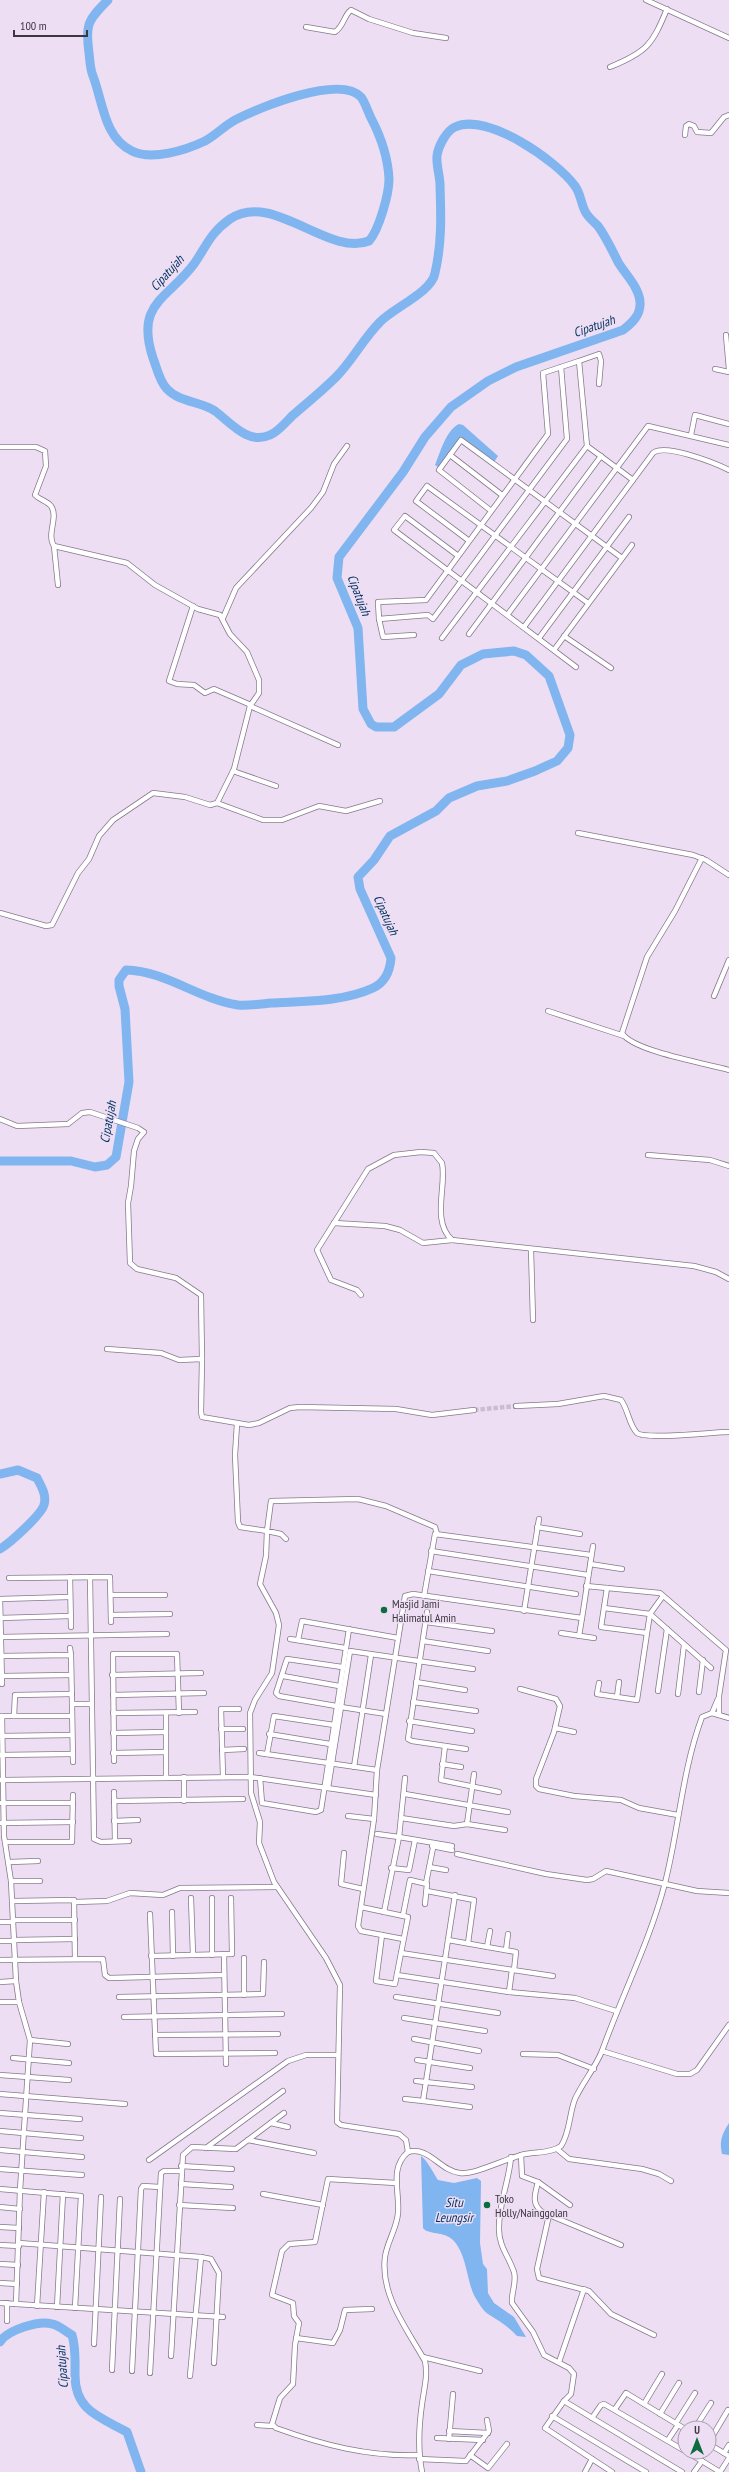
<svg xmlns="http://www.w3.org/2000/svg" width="729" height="2472" viewBox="0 0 729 2472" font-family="'PT Sans Narrow',sans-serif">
  <rect width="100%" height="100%" fill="#eddef4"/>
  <g fill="#80b5f0">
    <path d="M459 424 463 425 498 456 494 462 461 438 438 467 435 465C440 453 446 430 459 424Z"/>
    <path d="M729 2123V2155L722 2154C719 2141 722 2134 729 2123Z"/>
    <path d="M421 2156C427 2160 434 2174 438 2180L454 2183 477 2178 481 2181 480 2243 483 2264 487 2269 488 2293 494 2303 514 2317 526 2337 517 2336C508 2326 499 2321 488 2314 483 2311 478 2302 475 2297 467 2283 467 2254 453 2240 444 2231 428 2235 423 2228Z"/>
  </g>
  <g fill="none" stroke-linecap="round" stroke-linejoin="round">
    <g stroke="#80b5f0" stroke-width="9">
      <path d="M0 1161H71L95 1167 107 1165 116 1157 129 1082 125 1009 119 986V980L126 970C166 971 198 999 238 1005 248 1006 261 1004 271 1003 304 1001 343 1002 373 988 386 982 390 971 391 958L360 889 358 877 374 860 390 836 436 811 449 798 477 786 507 781 535 771 557 761 568 748 570 735 549 676 526 655 514 651 483 654 461 665 439 694 394 727H376L371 724 363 709 358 628 337 578 339 557 403 472 425 437 451 407 488 381 516 367 623 330C632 323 641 315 640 302 639 287 625 274 618 262 612 250 606 237 598 226 594 222 589 218 586 213 581 205 581 194 575 186 557 161 487 112 455 127 446 131 438 147 437 156 436 165 440 176 440 185 441 215 442 243 435 273 432 292 393 308 380 322 363 339 352 361 336 377 322 391 307 403 292 416 286 422 278 432 270 435 248 445 231 423 215 411 201 401 180 403 167 389 159 381 157 368 153 358 135 303 167 300 194 264 206 247 210 233 230 219 272 190 328 257 369 241 379 230 389 194 389 179 388 158 381 137 371 118 368 112 365 102 361 97 340 74 258 108 235 120 224 126 216 135 205 141 186 150 152 161 132 151 104 138 103 102 93 76 90 69 90 61 89 53 85 24 88 20 108 0"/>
      <path d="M0 1474 18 1470 37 1478C41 1486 47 1495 44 1505 41 1515 10 1543 0 1549"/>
      <path d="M0 2342C7 2330 39 2320 52 2324 59 2325 66 2332 72 2335 76 2348 75 2361 75 2375 75 2411 100 2417 127 2432L141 2472"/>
    </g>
    <path stroke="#cabdd0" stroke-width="4.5" stroke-dasharray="4.5 2" stroke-linecap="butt" d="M474 1410 516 1406"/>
    <defs>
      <g id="street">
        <path d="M646 0 729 38"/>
        <path d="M306 27 335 32C344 26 344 15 351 10L369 19 413 33 446 38"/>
        <path d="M610 67C647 52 652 45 667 9"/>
        <path d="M685 135 686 126 689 124 694 126 697 132 711 133 724 117 729 115"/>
        <path d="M726 335 729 369"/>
        <path d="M561 367 567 439 433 619 428 615 379 619 378 602 426 600 548 434 543 373 579 361"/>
        <path d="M715 369 729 372"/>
        <path d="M691 435 695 415 729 424"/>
        <path d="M587 446 633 480"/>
        <path d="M0 447H36L45 451 46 466 35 495C40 500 47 501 51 506 59 517 46 534 54 546L127 563 155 585 198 609 220 615 230 634 247 652 259 680V693L250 706 234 769 217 803 210 805 185 797 153 793 113 820 99 836 89 859 78 873 52 925 46 926 0 913"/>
        <path d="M450 455 502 495"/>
        <path d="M490 510 439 470 461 440 622 558"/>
        <path d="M468 540 416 501 427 486 588 603"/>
        <path d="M54 546 58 585"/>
        <path d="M457 555 405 516 394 530 576 667"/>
        <path d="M193 606 169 681 177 684 194 685 205 693 214 689 251 705"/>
        <path d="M508 614 648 426 729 445"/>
        <path d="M223 618 236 588 311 508 323 492 334 464 347 446"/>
        <path d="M379 619 383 637 414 635"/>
        <path d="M524 627 653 453C665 443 715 463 729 470"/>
        <path d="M469 634 601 456"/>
        <path d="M564 636 611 668"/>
        <path d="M442 638 587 446 579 361 599 354 601 361 599 384"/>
        <path d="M539 638 629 517"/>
        <path d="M554 650 632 545"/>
        <path d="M250 706 338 745"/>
        <path d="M233 771 276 786"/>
        <path d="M217 803 263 820H282L319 806 346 811 380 801"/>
        <path d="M578 833 693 855 706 860 729 875"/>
        <path d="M702 858 675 911 647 957 622 1033C632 1051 708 1064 729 1070"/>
        <path d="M714 996 729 960"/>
        <path d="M548 1011 624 1036"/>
        <path d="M0 1119 17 1126 68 1124 82 1113 90 1112 138 1128 144 1132 138 1139 134 1151 131 1186 128 1203 130 1263 137 1269 176 1278 201 1295 202 1359"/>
        <path d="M648 1155 710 1160 729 1166"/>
        <path d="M334 1223 385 1226 400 1230 423 1243 452 1240"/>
        <path d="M531 1250 533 1320"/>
        <path d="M361 1295 357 1290 331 1280 317 1250 368 1169 394 1155 421 1152 434 1153 442 1163C447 1185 431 1221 452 1240L694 1266 716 1272 729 1279"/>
        <path d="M107 1349 161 1353 179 1360 202 1359 201 1412 202 1417 249 1425 259 1423 290 1408 300 1407 396 1409 432 1415 474 1410"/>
        <path d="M516 1406 558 1404 604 1396 621 1400C628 1409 629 1425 637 1433 646 1440 713 1432 729 1432"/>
        <path d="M237 1424 235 1455 238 1522 240 1527 267 1531 266 1556 260 1584 276 1613 279 1625 272 1673 255 1700 250 1713 251 1793 260 1822 259 1843 274 1882 326 1958 340 1985 337 2122 341 2125 399 2134 406 2140 408 2152"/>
        <path d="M537 1527 580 1534"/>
        <path d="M286 1539 281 1534 267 1531 271 1501 358 1499 386 1506 435 1527 437 1534"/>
        <path d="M431 1551 588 1575"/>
        <path d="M590 1564 622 1569"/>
        <path d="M428 1571 576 1594"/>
        <path d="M70 1577 71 1627"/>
        <path d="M90 1577 94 1839 101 1842 129 1841"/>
        <path d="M9 1578 110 1577 111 1622"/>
        <path d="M586 1586 660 1593 726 1650 719 1696V1715"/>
        <path d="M111 1595H165"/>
        <path d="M424 1596 435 1534 591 1555"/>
        <path d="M604 1608 650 1614 711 1668"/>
        <path d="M524 1611 539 1519"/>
        <path d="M427 1612 408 1739 412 1741 466 1749"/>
        <path d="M111 1615 170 1614"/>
        <path d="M0 1618 70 1616"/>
        <path d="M426 1622 492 1631"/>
        <path d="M561 1633 594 1638"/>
        <path d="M647 1633 650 1614 663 1596"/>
        <path d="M579 1636 582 1618"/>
        <path d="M0 1637 167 1634"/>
        <path d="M290 1639 345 1648"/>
        <path d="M298 1640 302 1621 398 1638"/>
        <path d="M423 1641 488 1651"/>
        <path d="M70 1648 71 1655"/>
        <path d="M0 1656 71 1655 72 1704H92"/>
        <path d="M112 1675 201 1673"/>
        <path d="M2 1676 71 1675"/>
        <path d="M283 1676 339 1686"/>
        <path d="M416 1682 465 1690"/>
        <path d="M599 1683 597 1694 637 1700 647 1633 601 1627 607 1588"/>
        <path d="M2 1684 0 1599 69 1597"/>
        <path d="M520 1689 556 1699 560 1706 554 1732 536 1779V1786L539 1789 574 1796 621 1800 639 1808 678 1815"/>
        <path d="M658 1691 667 1629"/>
        <path d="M699 1692 703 1660"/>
        <path d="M678 1694 684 1645"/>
        <path d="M113 1695 204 1693"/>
        <path d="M617 1697 619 1682"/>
        <path d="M413 1702 476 1711"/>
        <path d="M72 1704 73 1762"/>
        <path d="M336 1706 279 1696 276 1693 287 1659 342 1667"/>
        <path d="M341 1707 386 1714"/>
        <path d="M113 1713 195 1712"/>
        <path d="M166 1713V1777"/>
        <path d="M712 1713 718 1699"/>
        <path d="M0 1716H72"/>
        <path d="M14 1716 15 1695 72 1694"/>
        <path d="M409 1721 472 1731"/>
        <path d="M555 1728 574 1732"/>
        <path d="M221 1729H243"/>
        <path d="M113 1733 166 1732"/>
        <path d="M269 1734 330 1744"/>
        <path d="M0 1736 72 1735"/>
        <path d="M445 1746 441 1780 499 1792"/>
        <path d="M222 1750 244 1749"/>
        <path d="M113 1753 166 1752"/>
        <path d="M259 1753 377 1770"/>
        <path d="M267 1754 274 1716 334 1725"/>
        <path d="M0 1755 72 1754"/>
        <path d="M114 1761 113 1654H177L179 1713"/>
        <path d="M442 1764 461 1767"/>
        <path d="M354 1767 371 1655"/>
        <path d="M184 1777V1801"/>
        <path d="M223 1777 221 1709H239"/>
        <path d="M260 1778 262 1803 316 1812 321 1810 349 1629"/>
        <path d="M0 1780H3L2 1716"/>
        <path d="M328 1788 350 1651 473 1669"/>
        <path d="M114 1792 115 1841"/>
        <path d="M405 1794 508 1812"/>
        <path d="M114 1801 243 1799"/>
        <path d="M1 1803H73"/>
        <path d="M348 1816 374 1819"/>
        <path d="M401 1818 454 1826 467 1824 505 1830"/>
        <path d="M114 1821 138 1820"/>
        <path d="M0 1823 73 1822"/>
        <path d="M467 1824 474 1774"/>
        <path d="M377 1834 399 1837 405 1778"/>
        <path d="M5 1842H72L73 1795"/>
        <path d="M432 1846 452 1850"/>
        <path d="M344 1853 341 1884 363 1889"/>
        <path d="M457 1854 546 1874 587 1880 593 1879 606 1871 697 1891 729 1893"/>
        <path d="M10 1862 38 1861"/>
        <path d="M429 1867 446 1870"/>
        <path d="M391 1868 409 1870 415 1840"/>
        <path d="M11 1881H40"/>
        <path d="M426 1883 434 1843"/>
        <path d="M427 1891 474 1900 468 1943"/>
        <path d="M455 1895 423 2101 470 2107"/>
        <path d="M191 1898 193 1955"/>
        <path d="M212 1898V1955"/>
        <path d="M12 1901 74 1900 75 1959"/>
        <path d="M75 1902 107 1901 130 1893 163 1895 180 1888 276 1887"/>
        <path d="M361 1907 408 1917 395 1984 376 1981 382 1935"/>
        <path d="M172 1912 173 1956"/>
        <path d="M384 1912 399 1837 452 1846"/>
        <path d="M150 1914 156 2054 275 2053"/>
        <path d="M403 1915 410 1880 427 1884 425 1904"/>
        <path d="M13 1920H75"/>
        <path d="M0 1922H13"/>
        <path d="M403 1939 361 1931 358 1926 374 1819 377 1770 405 1596 413 1594 582 1618 593 1546"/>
        <path d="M14 1940 75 1939"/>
        <path d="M448 1940 516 1952 514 1970"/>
        <path d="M0 1941H14"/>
        <path d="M487 1947 490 1931"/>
        <path d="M506 1950 508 1934"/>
        <path d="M401 1953 553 1976"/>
        <path d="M224 1955 226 2064"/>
        <path d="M151 1956 232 1954 231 1898"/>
        <path d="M244 1958V1995"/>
        <path d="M0 1960 103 1959 105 1975 109 1978 224 1975"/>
        <path d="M397 1975 509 1992 575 1998 616 2011"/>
        <path d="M0 1982 16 1981"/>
        <path d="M509 1992 512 1970"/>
        <path d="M119 1997 263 1994 264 1962"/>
        <path d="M396 1997 498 2013"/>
        <path d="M0 2002H19"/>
        <path d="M124 2017 282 2014"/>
        <path d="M404 2018 485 2031"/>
        <path d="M155 2035 278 2034"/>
        <path d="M414 2039 479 2051"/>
        <path d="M30 2040 68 2044"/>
        <path d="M602 2051 677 2074H690L697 2070 729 2025"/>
        <path d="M523 2054 558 2055 594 2069"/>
        <path d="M13 2058 69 2063"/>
        <path d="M417 2060 470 2068"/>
        <path d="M0 2075 69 2080"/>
        <path d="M416 2081 472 2087"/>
        <path d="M0 2094 125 2104"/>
        <path d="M405 2099 423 2101"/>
        <path d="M0 2113 80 2119"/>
        <path d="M271 2123 288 2127"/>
        <path d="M0 2131 81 2138"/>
        <path d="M248 2140 314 2153"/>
        <path d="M206 2148 283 2091"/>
        <path d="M557 2149 569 2159 642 2169 659 2174 671 2181"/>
        <path d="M0 2150 82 2157"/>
        <path d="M521 2155 522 2176 538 2182 570 2205"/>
        <path d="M511 2157C509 2182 498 2205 499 2230 499 2246 509 2257 514 2272 517 2282 511 2293 512 2303L533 2332 544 2355 569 2368 574 2374 571 2394 564 2401"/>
        <path d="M149 2160 288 2061 306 2055H337"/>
        <path d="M181 2166 232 2169"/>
        <path d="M0 2169 82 2175"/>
        <path d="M538 2182C535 2194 531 2203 542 2212L621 2245"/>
        <path d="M396 2183 328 2179 315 2242 289 2244 282 2251 272 2295 293 2303 294 2316 299 2323 295 2345 293 2384 280 2398 272 2424 276 2428C323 2445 369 2457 419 2455"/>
        <path d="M181 2184 231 2187"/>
        <path d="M0 2189 81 2196 75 2308"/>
        <path d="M263 2194 323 2205"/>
        <path d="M179 2205 233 2208"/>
        <path d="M0 2207 20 2209"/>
        <path d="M549 2215 537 2269 539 2278 589 2291 611 2314 654 2335"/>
        <path d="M0 2227 19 2228"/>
        <path d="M19 2243 201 2257 190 2376"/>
        <path d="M0 2245 19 2246"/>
        <path d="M201 2257 211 2259 219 2273 214 2363"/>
        <path d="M0 2264 18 2265"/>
        <path d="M0 2283 17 2284"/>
        <path d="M0 2303 223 2317"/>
        <path d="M16 2304 20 2190 30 2040 19 2002 16 1981 11 1881 4 1836 3 1780 250 1777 376 1795"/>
        <path d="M37 2306 44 2192"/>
        <path d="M57 2307 63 2194"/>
        <path d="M7 2321V2303"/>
        <path d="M296 2338 333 2343 340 2330 345 2310 372 2309"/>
        <path d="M94 2344 101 2197"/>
        <path d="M171 2356 183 2155 192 2147 236 2149 284 2113"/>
        <path d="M423 2357 480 2371"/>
        <path d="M559 2362 584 2289"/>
        <path d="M112 2370 120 2199"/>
        <path d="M132 2371 141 2189 143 2186 160 2187"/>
        <path d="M150 2373 161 2173 164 2171H181"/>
        <path d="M644 2404 662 2374"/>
        <path d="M615 2409 626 2393 685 2429"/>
        <path d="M660 2414 679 2383"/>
        <path d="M552 2416 646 2472"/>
        <path d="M592 2418 601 2405 604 2404 685 2451"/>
        <path d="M676 2423 695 2393"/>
        <path d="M257 2425 272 2426"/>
        <path d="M695 2428 711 2403"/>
        <path d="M449 2431 488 2433"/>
        <path d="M437 2438 483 2440"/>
        <path d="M449 2439 453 2394"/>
        <path d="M668 2440 678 2425"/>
        <path d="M709 2442 728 2410"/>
        <path d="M709 2444 729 2456"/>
        <path d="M687 2452 720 2472"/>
        <path d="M724 2453 729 2445"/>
        <path d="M470 2455 488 2468 507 2444"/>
        <path d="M419 2459 466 2461 489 2431 487 2420"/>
        <path d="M422 2472C418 2451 419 2425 422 2404 424 2389 428 2376 425 2361 407 2329 380 2295 385 2257 387 2242 397 2228 398 2213 400 2192 389 2168 408 2152 429 2146 440 2171 460 2173 475 2175 507 2158 525 2154 536 2152 552 2153 561 2146 570 2133 569 2114 575 2099 583 2082 595 2068 602 2051 622 1995 650 1941 665 1883 679 1828 682 1771 702 1717L712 1713 729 1718"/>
        <path d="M585 2472 592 2459"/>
        <path d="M612 2472 545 2428 564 2401 682 2472"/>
        <path d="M694 2472 702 2461"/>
        <path d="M720 2472 729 2458"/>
      </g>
    </defs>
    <use href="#street" stroke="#86788c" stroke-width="6"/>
    <use href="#street" stroke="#fff" stroke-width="4.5"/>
  </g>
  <g fill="#0c6c40" stroke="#eddef4" stroke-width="1.5">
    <circle cx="384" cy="1610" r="4"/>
    <circle cx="487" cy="2205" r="4"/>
  </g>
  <g text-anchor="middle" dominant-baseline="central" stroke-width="3" stroke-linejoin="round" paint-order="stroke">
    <g font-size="12" fill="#3d373f" stroke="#eddef4" text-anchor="start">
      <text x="392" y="1603">Masjid Jami<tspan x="392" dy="14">Halimatul Amin</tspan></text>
      <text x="495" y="2198">Toko<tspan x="495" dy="14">Holly/Nainggolan</tspan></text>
    </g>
    <g font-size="13" font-style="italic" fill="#00315f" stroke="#eddef4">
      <text transform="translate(167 273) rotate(-48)">Cipatujah</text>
      <text transform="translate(594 326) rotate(-19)">Cipatujah</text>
      <text transform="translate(359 595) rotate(69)">Cipatujah</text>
      <text transform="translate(386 915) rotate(66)">Cipatujah</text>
      <text transform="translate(108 1122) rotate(-80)">Cipatujah</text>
      <text x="454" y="2202">Situ<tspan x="454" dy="15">Leungsir</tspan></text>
      <text transform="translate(62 2367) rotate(-94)">Cipatujah</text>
    </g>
  </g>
  <g transform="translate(697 2440)"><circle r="19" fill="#eddef4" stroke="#a79bac"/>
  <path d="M0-3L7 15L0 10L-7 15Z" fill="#0c6c40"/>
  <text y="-6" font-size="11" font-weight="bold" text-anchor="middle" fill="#3d373f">U</text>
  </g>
  <path d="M14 30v6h73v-6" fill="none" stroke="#3d373f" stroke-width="2"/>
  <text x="20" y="30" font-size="12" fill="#3d373f" stroke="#eddef4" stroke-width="3" paint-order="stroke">100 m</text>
</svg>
